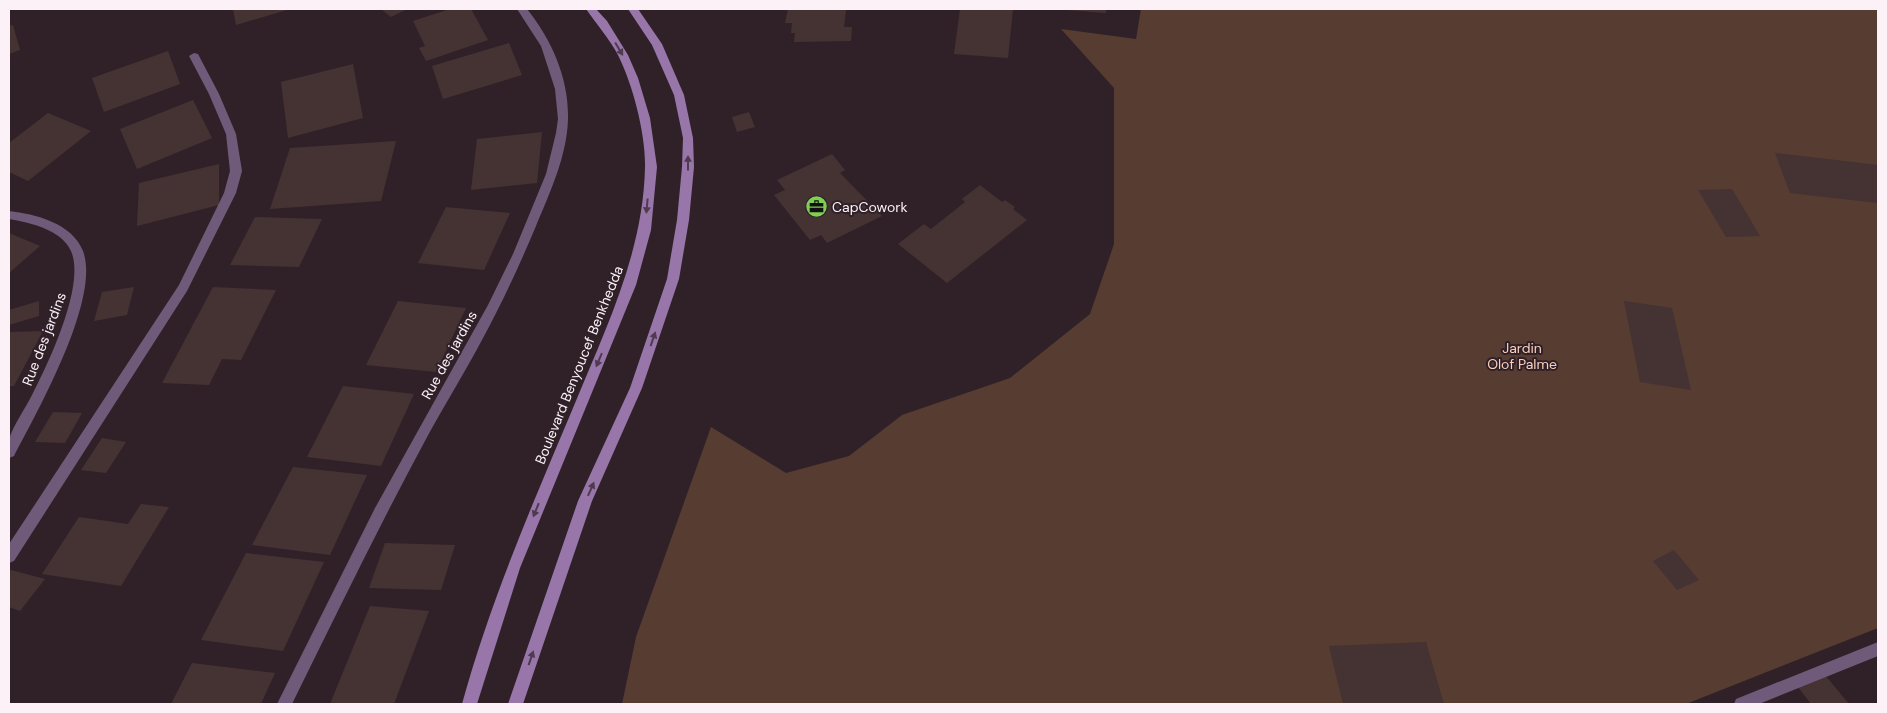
<svg xmlns="http://www.w3.org/2000/svg" width="1887" height="713" viewBox="0 0 1887 713" font-family="'DM Sans',sans-serif">
  <rect width="100%" height="100%" fill="#302129"/>
  <path fill="#563c31" d="M1141 9H1878V628L1686 704H622L636 637 711 427 786 473 849 456 902 415 1010 378 1090 314 1114 244V88L1061 29 1136 39Z"/>
  <g fill="#453233">
    <path d="M233 9H290L236 25Z"/>
    <path d="M381 9H407L391 17Z"/>
    <path d="M450 9H471L488 40 426 61 419 48 425 46 413 21Z"/>
    <path d="M788 9H846L844 27H852L851 41 794 42 795 33H791L792 23H785Z"/>
    <path d="M960 9H1013L1008 58 954 54Z"/>
    <path d="M1067 9H1106V13L1067 10Z"/>
    <path d="M13 25 20 50 9 54V26Z"/>
    <path d="M509 43 522 75 443 99 432 66Z"/>
    <path d="M168 51 180 84 104 112 92 78Z"/>
    <path d="M353 64 363 118 288 138 281 82Z"/>
    <path d="M193 100 212 138 137 169 120 129Z"/>
    <path d="M749 112 755 127 737 132 732 117Z"/>
    <path d="M48 113 91 131 28 181 9 172V143Z"/>
    <path d="M542 132 537 183 471 190 477 139Z"/>
    <path d="M396 141 381 201 270 209 290 148Z"/>
    <path d="M1775 153 1878 165V203L1790 193Z"/>
    <path d="M832 154 845 170 840 173 882 216 827 243 821 235 810 240 774 195 785 190 777 180Z"/>
    <path d="M219 164V205L137 226 139 183Z"/>
    <path d="M980 185 1002 202 1005 200 1015 207 1013 209 1027 220 947 283 898 244 924 224 931 229 965 202 962 199Z"/>
    <path d="M1732 189 1760 236 1726 237 1698 190Z"/>
    <path d="M446 207 510 213 484 270 418 263Z"/>
    <path d="M255 217 322 219 299 267 230 265Z"/>
    <path d="M9 233 40 246 9 273Z"/>
    <path d="M134 287 127 315 94 321 102 292Z"/>
    <path d="M213 287 276 290 241 360 222 359 209 385 162 383Z"/>
    <path d="M39 301V316L9 325V310Z"/>
    <path d="M398 301 466 308 436 372 366 365Z"/>
    <path d="M1624 301 1672 308 1691 390 1640 382Z"/>
    <path d="M43 331 14 386H9V332Z"/>
    <path d="M343 386 414 394 381 466 307 457Z"/>
    <path d="M53 412 82 413 65 443 35 442Z"/>
    <path d="M102 438 126 442 106 473 81 470Z"/>
    <path d="M293 467 367 475 330 555 252 545Z"/>
    <path d="M141 504 169 507 121 586 42 574 79 517 128 524Z"/>
    <path d="M385 543 455 545 441 590 369 588Z"/>
    <path d="M1674 550 1699 580 1677 590 1653 561Z"/>
    <path d="M246 553 324 562 283 651 201 640Z"/>
    <path d="M11 570 45 579 20 611 9 607V572Z"/>
    <path d="M370 606 429 611 394 704H330Z"/>
    <path d="M1426 642 1444 704H1343L1329 646Z"/>
    <path d="M192 663 275 673 261 704H171Z"/>
    <path d="M1825 675 1849 704H1811L1798 687Z"/>
  </g>
  <g fill="none" stroke-linecap="round" stroke-linejoin="round">
    <g fill="#6f5a7a" fill-rule="evenodd">
      <path d="M517 9H527C552 40 569 79 568 119 567 156 550 192 536 226 520 264 503 301 483 338 465 372 445 404 426 439 379 526 336 615 292 704H277L375 508 488 305 513 254 546 174 556 133 558 119 555 89 541 46Z"/>
      <path d="M194 53 198 54 219 94 236 134 242 171 236 193 187 291 14 561 9 563V544L179 285 224 193 230 171 226 134 209 94 189 56Z"/>
      <path d="M9 211C35 214 72 223 83 251 101 299 37 412 14 456L9 458C9 453 7 444 9 439 14 424 25 409 32 395 48 364 86 285 71 251 61 229 30 223 9 219Z"/>
      <path d="M1878 642V656L1759 704H1734L1736 699Z"/>
    </g>
    <g fill="#9876aa" fill-rule="evenodd">
      <path d="M586 9H596L607 21 628 55 638 78 650 118 657 167 651 230 636 285 520 568 477 704H462C490 602 532 505 573 408 605 330 643 254 645 168 646 135 633 85 618 55 609 38 597 25 586 9Z"/>
      <path d="M628 9H638L662 44 684 95 693 138 694 167 689 220 679 279 642 388 592 501 523 704H508L578 501 630 388 667 279 677 220 682 167 683 138 674 95 652 45Z"/>
    </g>
  </g>
  <defs><path id="oneway-solid" d="M-6-.8H1V-3.2L6.5 0L1 3.2V.8H-6Z" transform="scale(1.25)"/></defs>
  <g fill="#4f3b50">
    <use href="#oneway-solid" transform="translate(619 49) rotate(59)"/>
    <use href="#oneway-solid" transform="translate(688 163) rotate(-90)"/>
    <use href="#oneway-solid" transform="translate(647 206) rotate(95)"/>
    <use href="#oneway-solid" transform="translate(653 339) rotate(-71)"/>
    <use href="#oneway-solid" transform="translate(599 360) rotate(113)"/>
    <use href="#oneway-solid" transform="translate(591 489) rotate(-66)"/>
    <use href="#oneway-solid" transform="translate(536 510) rotate(112)"/>
    <use href="#oneway-solid" transform="translate(531 658) rotate(-71)"/>
  </g>
  <defs>
    <symbol id="office-disc" viewBox="-11 -11 22 22"><circle r="9.5" fill="#7fd052" stroke="#302129"/><path d="M-6-3h4V-5.5h4V-3h4V5H-6ZM-1-4.5V-3h2v-1.5ZM-6 0V1H6V0Z" fill="#111"/></symbol>
  </defs>
  <g fill-rule="evenodd">
    <use href="#office-disc" x="804" y="194" width="25" height="25"/>
  </g>
  <g text-anchor="middle" dominant-baseline="central" stroke-width="4" stroke-linejoin="round" paint-order="stroke">
    <g font-size="14" fill="#fcf1f7" stroke="#302129" text-anchor="start">
      <text x="832" y="207">CapCowork</text>
    </g>
    <g font-size="14" fill="#fcf1f7" stroke="#302129">
      <text transform="translate(44 339) rotate(-69)">Rue des jardins</text>
      <text transform="translate(449 355) rotate(-61)">Rue des jardins</text>
      <text transform="translate(579 365) rotate(-68)">Boulevard Benyoucef Benkhedda</text>
    </g>
    <g font-size="14" fill="#fccfbb" stroke="#302129">
      <text x="1522" y="348">Jardin<tspan x="1522" dy="16">Olof Palme</tspan></text>
    </g>
  </g>
  <rect width="1887" height="713" fill="none" stroke="#fcf1f7" stroke-width="20"/>
</svg>
